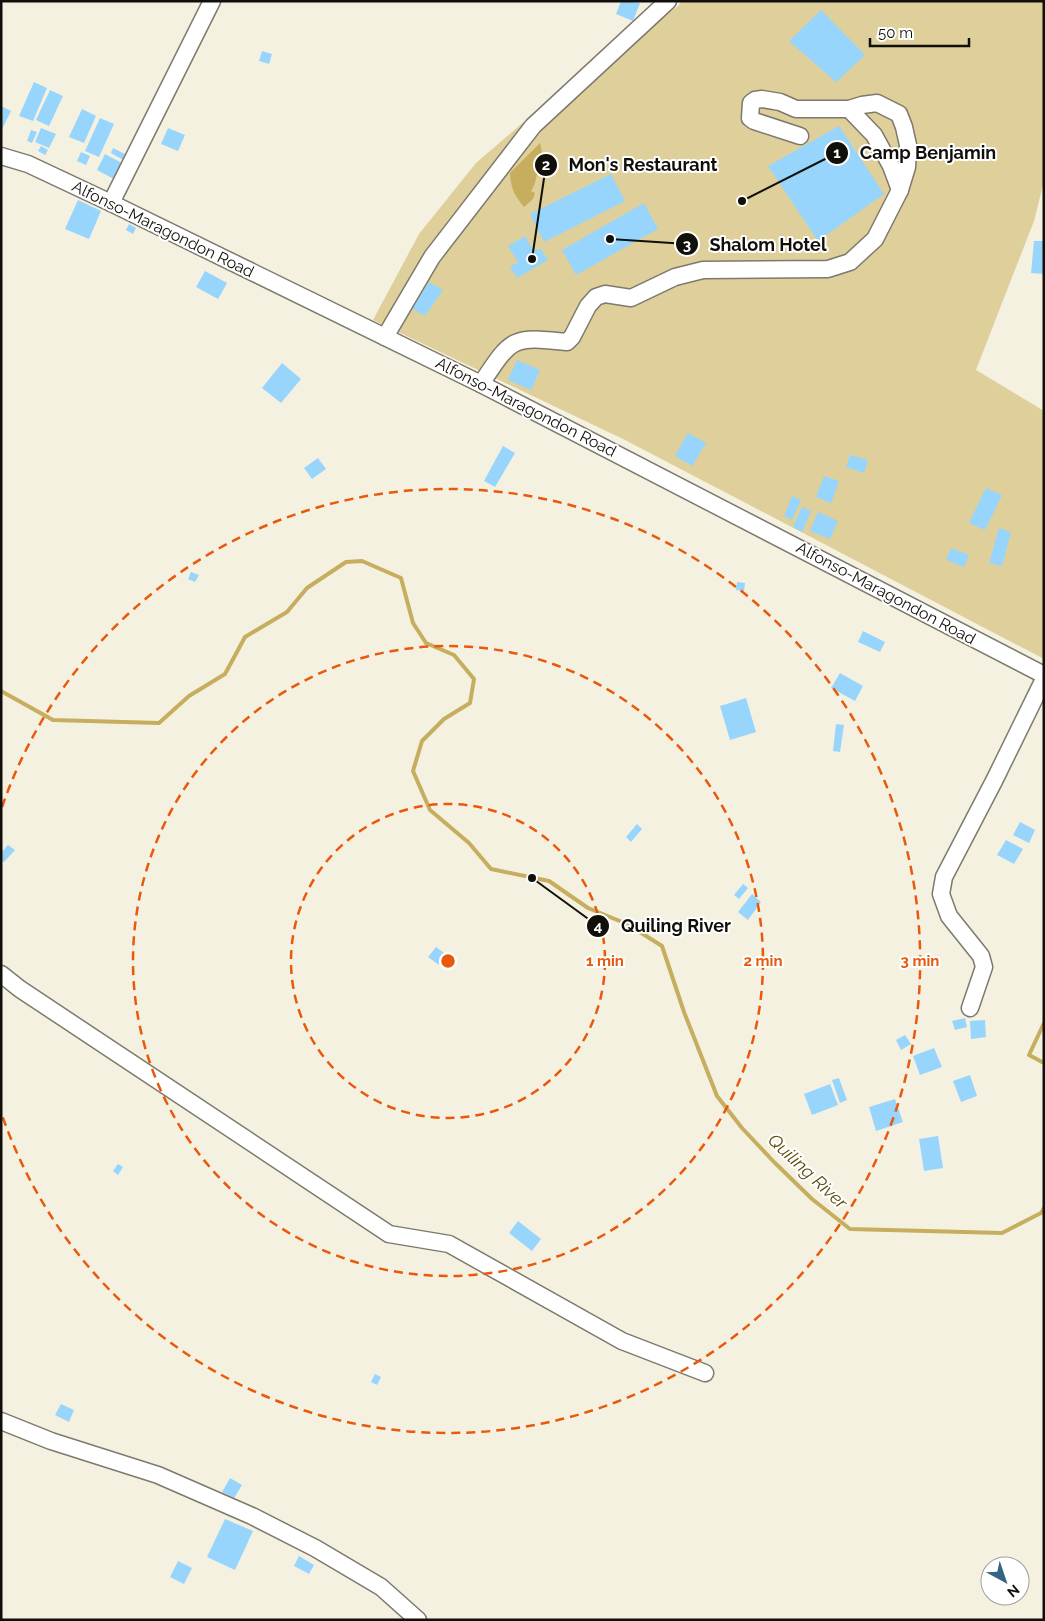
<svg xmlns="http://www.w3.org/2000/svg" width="1045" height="1621" viewBox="0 0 1045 1621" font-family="Raleway,sans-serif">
  <rect width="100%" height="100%" fill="#f5f1e1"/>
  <path fill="#dfcf9b" d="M682 1H1044V181L1034 221 976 370 1044 411V659L625 440 373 320 419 234 476 163 533 114 629 45 678 6Z"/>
  <path fill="#c6ae5e" d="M540 143 543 157 545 162 540 164C536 173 537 183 531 191L535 193 533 199 524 207C514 194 511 189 510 173Z"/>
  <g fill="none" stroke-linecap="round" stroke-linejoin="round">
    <g stroke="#c6ae5e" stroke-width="4">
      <path d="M1 691 53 720 159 723 189 696 225 674 245 637 287 612 307 588 346 562 362 561 401 578 413 623 426 643 454 655 474 679 470 703 444 719 422 741 413 771 430 810 469 843 491 869 549 881 588 908 627 924 662 946 684 1012 717 1096 742 1128 774 1162 812 1199 850 1229 1002 1233 1041 1213 1044 1208"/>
      <path d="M1044 1023 1029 1055 1044 1063"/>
    </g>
  </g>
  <g fill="#97d5fc">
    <path d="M621 1 640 3 633 21 616 14Z"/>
    <path d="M821 10 865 55 836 82 789 41Z"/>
    <path d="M262 51 272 54 269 64 259 61Z"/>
    <path d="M34 82 47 88 33 121 19 116Z"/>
    <path d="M50 90 63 96 49 126 36 120Z"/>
    <path d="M1 106 11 111 1 131Z"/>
    <path d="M82 109 96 116 84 143 69 137Z"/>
    <path d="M100 118 114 124 99 157 85 151Z"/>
    <path d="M839 126 884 194 818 241 768 166Z"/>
    <path d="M41 128 56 134 49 148 35 142Z"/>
    <path d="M168 128 185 135 178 151 161 144Z"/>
    <path d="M31 130 37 132 32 143 27 141Z"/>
    <path d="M41 146 48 150 45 155 38 151Z"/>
    <path d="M113 148 127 155 125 161 111 153Z"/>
    <path d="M81 152 90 156 86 165 77 161Z"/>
    <path d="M105 154 122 163 114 179 97 170Z"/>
    <path d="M611 174 625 201 544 242 530 214Z"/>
    <path d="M78 200 101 211 89 239 65 229Z"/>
    <path d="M644 203 658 229 576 275 562 250Z"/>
    <path d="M129 224 136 228 133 234 126 230Z"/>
    <path d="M525 236 533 250 541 249 548 260 517 278 510 267 518 262 508 246Z"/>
    <path d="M1034 241H1044V274L1031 273Z"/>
    <path d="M205 271 227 283 218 299 196 287Z"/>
    <path d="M429 282 443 290 425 316 411 308Z"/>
    <path d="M517 360 540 370 531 390 508 380Z"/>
    <path d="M282 363 301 379 281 403 262 388Z"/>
    <path d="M688 433 706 443 692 466 675 456Z"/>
    <path d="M503 446 515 453 495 487 484 481Z"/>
    <path d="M850 455 868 460 864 473 846 467Z"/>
    <path d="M318 458 326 469 312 479 304 468Z"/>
    <path d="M824 476 839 481 831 503 816 497Z"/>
    <path d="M986 488 1002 495 985 530 969 523Z"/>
    <path d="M792 496 801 500 792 520 784 516Z"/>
    <path d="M802 507 811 511 802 532 793 527Z"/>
    <path d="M818 512 838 521 830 539 810 531Z"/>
    <path d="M999 528 1011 532 1002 566 989 563Z"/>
    <path d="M951 548 969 555 964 567 946 560Z"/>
    <path d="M191 572 199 575 195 582 188 579Z"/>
    <path d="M737 582 745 583 744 591 736 590Z"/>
    <path d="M863 631 885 642 880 652 858 642Z"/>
    <path d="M840 673 863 686 855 701 831 688Z"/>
    <path d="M746 698 756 732 730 740 720 706Z"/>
    <path d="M836 724 844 725 840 752 833 751Z"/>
    <path d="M1020 822 1035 830 1029 843 1013 835Z"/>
    <path d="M637 824 642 829 631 842 626 837Z"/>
    <path d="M1006 840 1023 849 1014 864 997 855Z"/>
    <path d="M8 845 15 850 4 862 1 860V853Z"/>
    <path d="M743 884 748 888 739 899 734 895Z"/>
    <path d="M752 894 761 902 748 920 738 912Z"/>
    <path d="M436 947 447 955 439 965 428 957Z"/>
    <path d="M965 1018 967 1027 955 1030 952 1021Z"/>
    <path d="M985 1020 986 1037 971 1039 970 1021Z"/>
    <path d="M905 1035 911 1044 901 1050 896 1040Z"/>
    <path d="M934 1048 942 1067 920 1075 913 1056Z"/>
    <path d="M970 1075 977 1096 961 1102 953 1081Z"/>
    <path d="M839 1078 847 1100 840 1103 832 1080Z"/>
    <path d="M830 1084 838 1105 812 1115 804 1094Z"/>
    <path d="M895 1099 903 1122 876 1131 869 1107Z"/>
    <path d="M938 1136 943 1168 924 1171 919 1139Z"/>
    <path d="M118 1164 123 1167 118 1175 113 1171Z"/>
    <path d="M518 1221 541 1239 532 1251 509 1233Z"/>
    <path d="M375 1374 381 1377 377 1385 371 1382Z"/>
    <path d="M61 1404 74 1410 69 1422 55 1415Z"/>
    <path d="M230 1478 242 1485 234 1498 222 1492Z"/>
    <path d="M225 1519 253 1531 235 1570 207 1557Z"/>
    <path d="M299 1556 314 1565 309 1574 294 1566Z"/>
    <path d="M178 1561 192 1568 184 1584 170 1577Z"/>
  </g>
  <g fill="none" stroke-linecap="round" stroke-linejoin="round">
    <defs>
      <g id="minor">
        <path d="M849 109 874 135 891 166 900 190"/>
        <path d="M1 156 28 164 111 203 481 384 1044 675"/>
        <path d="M111 203 212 1"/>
        <path d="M385 337 432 257 533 126 668 1"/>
        <path d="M481 384C512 337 512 336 567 342L572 337 588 306 596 297 605 294 631 298 675 277 703 270 828 269 850 262 875 239 900 190 907 167 908 145 904 127 899 114 877 103 862 105 849 109H796L780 102 762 99 755 100 751 103 750 118 754 121 800 136"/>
        <path d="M1 974 20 989 389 1234 449 1244 622 1341 705 1373"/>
        <path d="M970 1008 984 967 981 956 949 916 941 894 944 877 994 781 1044 679"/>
        <path d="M1 1421 51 1441 158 1475 252 1516 315 1548 381 1587 418 1620"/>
      </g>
    </defs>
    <use href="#minor" stroke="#7d796c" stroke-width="19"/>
    <use href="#minor" stroke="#fff" stroke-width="16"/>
  </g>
  <g fill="none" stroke="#e8590c" stroke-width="2.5" stroke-dasharray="9 6">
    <circle cx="448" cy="961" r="157"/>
    <circle cx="448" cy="961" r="315"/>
    <path d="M2 807A472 472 0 1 1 2 1115"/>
  </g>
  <g text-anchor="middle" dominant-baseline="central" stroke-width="4" stroke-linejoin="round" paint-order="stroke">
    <g font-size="16" fill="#110f0a" stroke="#fff">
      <text transform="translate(163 229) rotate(26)">Alfonso-Maragondon Road</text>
      <text transform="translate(526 407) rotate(27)">Alfonso-Maragondon Road</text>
      <text transform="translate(886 593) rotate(28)">Alfonso-Maragondon Road</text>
    </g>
    <g font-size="18" font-style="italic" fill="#5e4d0f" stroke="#fff">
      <text transform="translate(808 1171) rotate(43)">Quiling River</text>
    </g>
  </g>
  <circle cx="448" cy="961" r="8" fill="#e8590c" stroke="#fff" stroke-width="2.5"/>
  <g font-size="15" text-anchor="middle" font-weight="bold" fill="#e8590c" stroke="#fff" stroke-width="4" stroke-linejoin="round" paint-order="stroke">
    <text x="605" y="966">1 min</text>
    <text x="763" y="966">2 min</text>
    <text x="920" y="966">3 min</text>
  </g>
  <path fill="none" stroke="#110f0a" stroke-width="2" d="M742 201L837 153M532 259L546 165M610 239L687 244M532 878L598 926"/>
  <g fill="#110f0a" stroke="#fff" stroke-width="2">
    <circle cx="742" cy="201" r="5"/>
    <circle cx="532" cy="259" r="5"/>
    <circle cx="610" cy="239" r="5"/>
    <circle cx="532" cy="878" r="5"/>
    <circle cx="837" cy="153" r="12"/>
    <circle cx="546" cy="165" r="12"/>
    <circle cx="687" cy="244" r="12"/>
    <circle cx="598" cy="926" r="12"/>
  </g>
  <g font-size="15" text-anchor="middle" font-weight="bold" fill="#fff">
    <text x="837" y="158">1</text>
    <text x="546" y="170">2</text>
    <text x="687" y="250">3</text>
    <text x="598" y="931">4</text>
  </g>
  <g font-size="18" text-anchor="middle" font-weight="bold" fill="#110f0a" stroke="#fff" stroke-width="4" stroke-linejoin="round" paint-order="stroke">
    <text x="928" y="159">Camp Benjamin</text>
    <text x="643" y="171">Mon's Restaurant</text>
    <text x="768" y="251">Shalom Hotel</text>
    <text x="676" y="932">Quiling River</text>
  </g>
  <rect width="1045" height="1621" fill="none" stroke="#110f0a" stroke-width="5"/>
  <g transform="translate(1005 1581) rotate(140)"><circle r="24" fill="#ffffff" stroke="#a09f9d"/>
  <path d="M0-4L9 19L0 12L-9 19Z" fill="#336583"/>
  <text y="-8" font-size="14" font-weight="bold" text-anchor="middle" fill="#110f0a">N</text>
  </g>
  <path d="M870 38v8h99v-8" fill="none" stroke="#110f0a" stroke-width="2.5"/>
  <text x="878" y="38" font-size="15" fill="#110f0a" stroke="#ffffff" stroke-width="4" paint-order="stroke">50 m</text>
</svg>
